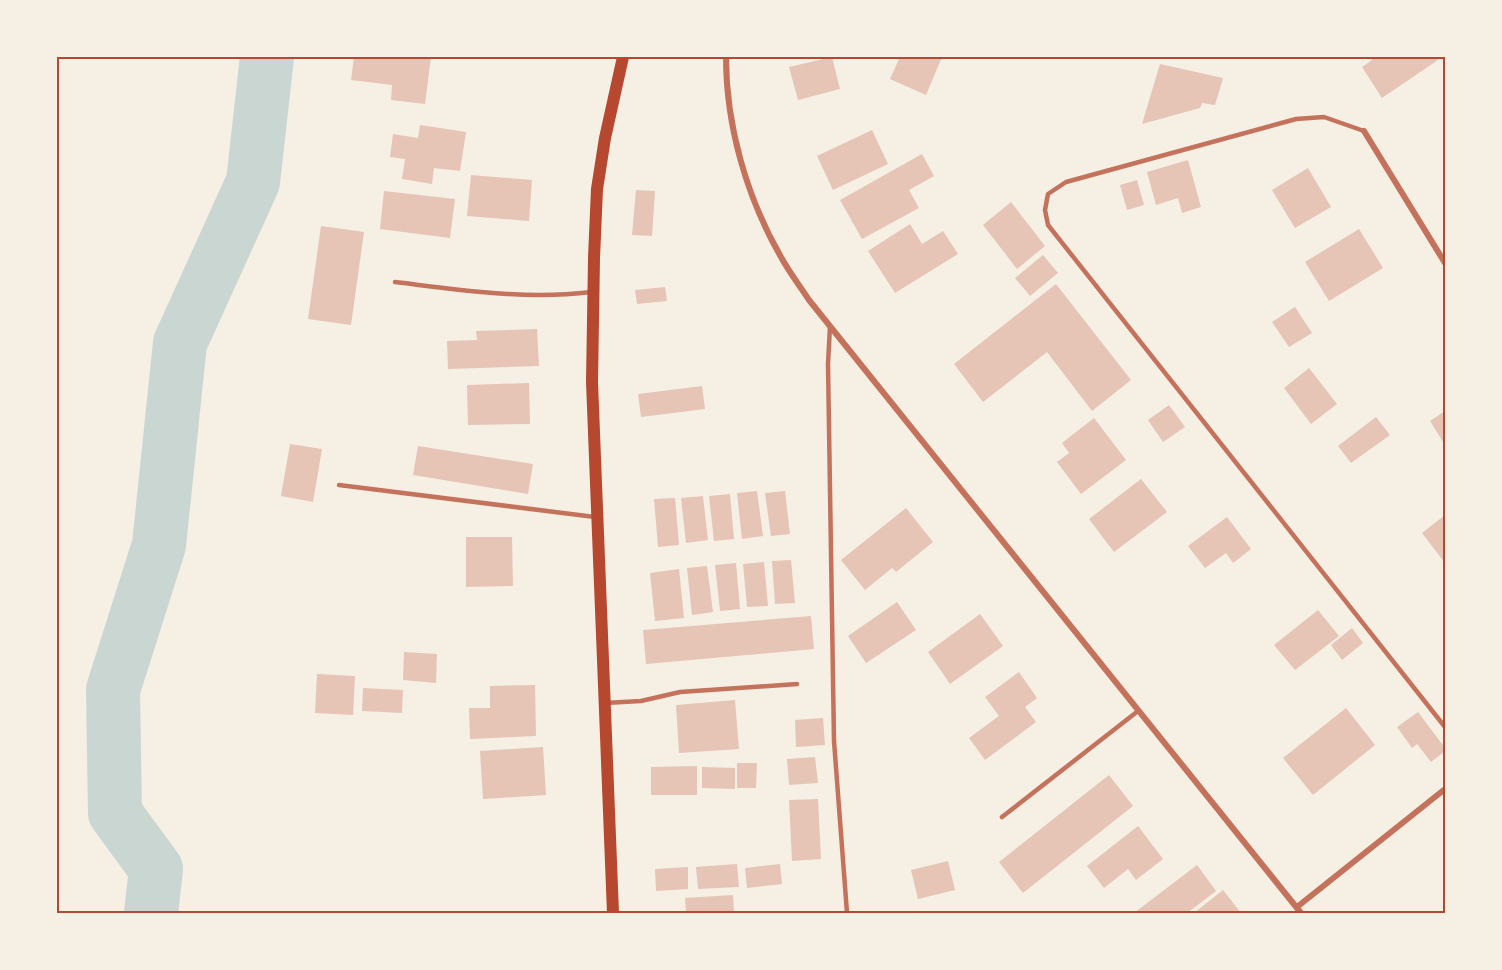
<svg xmlns="http://www.w3.org/2000/svg" width="1502" height="970" viewBox="0 0 1502 970" font-family="'Work Sans',sans-serif">
<style>
.lines{fill:none;stroke-linecap:round;stroke-linejoin:round}
.river{stroke:#c9d6d2;stroke-width:54}
.building{fill:#e6c5b7}
.service{stroke:#c5725c;stroke-width:4.5}
.minor{stroke:#c5725c;stroke-width:6}
.secondary{stroke:#b5482f;stroke-width:12}
.neatline{fill:none;stroke:#b5482f;stroke-width:2}
</style>
<rect width="100%" height="100%" fill="#f6efe4"/>
<g class="lines">
<path class="river" d="M151 913 156 869 115 813 113 690 159 545 180 343 253 182 267 57"/>
</g>
<g class="building">
<path d="M354 57H431L425 104 391 100 392 85 351 80Z"/>
<path d="M832 57 840 89 798 100 789 67Z"/>
<path d="M900 57H942L926 95 890 79Z"/>
<path d="M1370 57H1436L1438 60 1382 98 1362 67 1372 60Z"/>
<path d="M1160 64 1223 78 1215 105 1202 103 1200 108 1142 124Z"/>
<path d="M420 125 466 132 460 171 434 168 432 184 402 179 405 159 390 157 393 134 418 138Z"/>
<path d="M872 130 888 164 833 190 817 156Z"/>
<path d="M922 154 934 176 909 190 919 208 862 239 840 200Z"/>
<path d="M1188 160 1201 207 1182 213 1178 198 1156 205 1147 172Z"/>
<path d="M1308 168 1331 207 1295 228 1272 190Z"/>
<path d="M471 175 532 180 529 221 467 216Z"/>
<path d="M1137 180 1144 205 1127 210 1120 185Z"/>
<path d="M636 190 655 191 652 236 632 235Z"/>
<path d="M384 191 455 199 450 238 380 229Z"/>
<path d="M1011 202 1045 246 1017 269 983 225Z"/>
<path d="M910 224 922 244 943 231 958 254 895 293 868 251Z"/>
<path d="M321 226 364 232 351 325 308 319Z"/>
<path d="M1359 229 1383 268 1329 301 1305 262Z"/>
<path d="M1043 255 1058 273 1030 296 1015 278Z"/>
<path d="M1056 284 1131 380 1092 411 1047 352 983 402 954 364Z"/>
<path d="M665 287 667 301 637 304 635 290Z"/>
<path d="M1295 307 1312 333 1289 347 1272 322Z"/>
<path d="M537 329 539 366 448 369 447 341 477 340 476 331Z"/>
<path d="M1309 368 1337 404 1311 424 1284 388Z"/>
<path d="M529 383 530 424 468 425 467 385Z"/>
<path d="M702 386 705 409 641 417 638 394Z"/>
<path d="M1169 405 1185 427 1163 442 1148 420Z"/>
<path d="M1445 411V445L1430 421Z"/>
<path d="M1376 417 1390 435 1351 463 1338 446Z"/>
<path d="M1094 418 1126 460 1081 494 1057 462 1069 453 1062 443Z"/>
<path d="M290 444 322 449 313 502 281 496Z"/>
<path d="M418 446 533 464 528 494 413 475Z"/>
<path d="M1141 479 1167 512 1114 552 1089 519Z"/>
<path d="M757 491 763 536 742 539 737 493Z"/>
<path d="M785 491 790 534 771 536 765 493Z"/>
<path d="M730 494 734 539 714 541 709 496Z"/>
<path d="M703 496 708 540 686 543 681 498Z"/>
<path d="M675 498 679 545 658 547 654 499Z"/>
<path d="M906 508 933 542 896 572 892 568 865 590 841 560Z"/>
<path d="M1445 515V563L1422 533Z"/>
<path d="M1227 517 1251 549 1233 563 1226 553 1205 568 1188 546Z"/>
<path d="M466 537H512L513 586 466 587Z"/>
<path d="M791 560 795 603 775 604 772 561Z"/>
<path d="M764 562 768 606 747 607 743 564Z"/>
<path d="M736 563 740 609 720 611 715 565Z"/>
<path d="M707 566 713 612 692 615 687 568Z"/>
<path d="M679 569 684 618 655 621 650 573Z"/>
<path d="M897 602 916 630 866 663 848 636Z"/>
<path d="M1318 610 1339 636 1295 670 1274 645Z"/>
<path d="M980 614 1003 646 950 684 928 652Z"/>
<path d="M811 616 814 649 646 664 643 630Z"/>
<path d="M1352 628 1363 643 1342 660 1331 645Z"/>
<path d="M404 652 437 654 436 683 403 680Z"/>
<path d="M1019 672 1037 698 1025 707 1036 722 985 760 969 738 999 716 985 697Z"/>
<path d="M317 674 355 676 353 715 315 713Z"/>
<path d="M535 685 536 736 470 739 469 708H490V686Z"/>
<path d="M363 688 403 690 402 713 362 711Z"/>
<path d="M735 700 739 749 679 753 676 705Z"/>
<path d="M1346 708 1375 745 1313 795 1283 758Z"/>
<path d="M1418 712 1445 748V751L1431 762 1417 744 1412 748 1397 727Z"/>
<path d="M823 718 825 745 796 747 795 720Z"/>
<path d="M543 747 546 795 483 799 480 751Z"/>
<path d="M815 757 818 783 789 785 787 759Z"/>
<path d="M737 763H757L756 788H737Z"/>
<path d="M697 766V795H651V767Z"/>
<path d="M702 767 735 768V789L702 788Z"/>
<path d="M1109 775 1133 806 1023 893 999 862Z"/>
<path d="M818 799 821 859 792 861 789 800Z"/>
<path d="M1138 826 1163 859 1136 880 1128 869 1104 888 1087 866Z"/>
<path d="M948 861 955 890 918 899 911 870Z"/>
<path d="M737 864 739 887 698 889 696 867Z"/>
<path d="M780 864 782 884 747 888 745 868Z"/>
<path d="M1197 865 1216 891 1187 913H1134Z"/>
<path d="M688 867V889L656 891 655 869Z"/>
<path d="M1223 890 1241 913H1194Z"/>
<path d="M733 895 734 913H686L685 898Z"/>
</g>
<g class="lines">
<g class="service">
<path d="M1364 131 1324 117 1296 119 1066 182 1048 194 1045 210 1048 225 1445 727"/>
<path d="M395 282C461 290 525 300 591 292"/>
<path d="M830 326 828 364 834 741 847 913"/>
<path d="M339 485 595 517"/>
<path d="M605 703 641 701 680 692 797 684"/>
<path d="M1002 817 1138 711"/>
</g>
<g class="minor">
<path d="M726 57C726 126 747 198 781 257 789 272 800 286 809 300L1301 913"/>
<path d="M1364 131 1445 263"/>
<path d="M1297 907 1445 789"/>
</g>
<path class="secondary" d="M613 913 592 382 594 258 597 189 605 138 623 57"/>
</g>
<rect width="1502" height="970" fill="none" stroke="#f6efe4" stroke-width="117"/>
<rect x="58" y="58" width="1386" height="854" class="neatline"/>
</svg>
